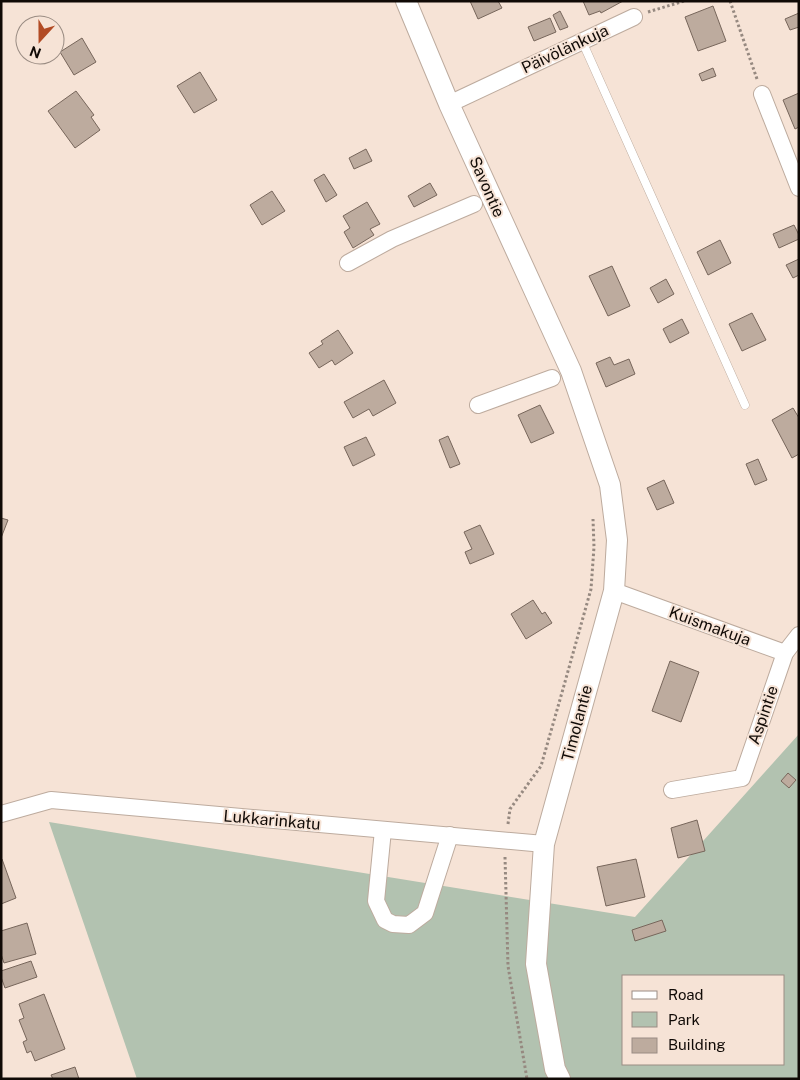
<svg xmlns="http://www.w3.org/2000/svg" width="800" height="1080" viewBox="0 0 800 1080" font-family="'Public Sans',sans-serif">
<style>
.green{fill:#b2c2b0;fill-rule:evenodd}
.building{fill:#bdab9e;stroke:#77665b}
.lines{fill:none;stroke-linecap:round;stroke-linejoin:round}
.service-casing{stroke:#bdab9e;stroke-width:9}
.minor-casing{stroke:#bdab9e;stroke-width:18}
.tertiary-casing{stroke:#bdab9e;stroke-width:22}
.path{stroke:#968980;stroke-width:3;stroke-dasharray:2.5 2.5;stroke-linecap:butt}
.service{stroke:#fff;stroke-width:8}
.minor{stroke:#fff;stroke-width:16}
.tertiary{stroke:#fff;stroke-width:20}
.labels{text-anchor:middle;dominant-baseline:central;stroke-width:4;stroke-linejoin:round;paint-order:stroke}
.street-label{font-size:16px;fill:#100a06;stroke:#f6e3d6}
</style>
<rect width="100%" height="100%" fill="#f6e3d6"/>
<path class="green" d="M799 734V1079H137L49 822 635 917ZM624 976H784V1064H624Z"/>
<g class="building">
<path d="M470 1H498L502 8 478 19Z"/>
<path d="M583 1H623L601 13 600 11 589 15Z"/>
<path d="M713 6 726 41 698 51 685 17Z"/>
<path d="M560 11 568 27 560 30 553 15Z"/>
<path d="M799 13V27L790 30 785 19Z"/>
<path d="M550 18 556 32 534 41 528 27Z"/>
<path d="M82 38 96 62 74 75 60 52Z"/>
<path d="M713 68 716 76 702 81 699 74Z"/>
<path d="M200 72 217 100 194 113 177 86Z"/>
<path d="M76 91 94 115 91 117 100 130 75 148 48 111Z"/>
<path d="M799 93V127L795 129 783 100Z"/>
<path d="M366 149 372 161 354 169 349 158Z"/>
<path d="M324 174 337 195 326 202 314 180Z"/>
<path d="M430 183 437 195 414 207 408 196Z"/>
<path d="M272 191 285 211 262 225 250 205Z"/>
<path d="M367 202 380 224 370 229 374 235 353 248 344 232 350 228 343 216Z"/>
<path d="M794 225 799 235V239L779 248 773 234Z"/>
<path d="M720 240 731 263 708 275 697 252Z"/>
<path d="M799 259V275L793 278 786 265Z"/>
<path d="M612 266 630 306 608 316 589 276Z"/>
<path d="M666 279 674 294 658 303 650 288Z"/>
<path d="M752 313 766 340 742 351 729 324Z"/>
<path d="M682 319 689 333 670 343 663 329Z"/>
<path d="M338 330 353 353 335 365 332 360 319 368 309 353 323 344 321 341Z"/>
<path d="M610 357 614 365 629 359 635 374 606 387 596 363Z"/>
<path d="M384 380 396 403 373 416 369 409 353 418 344 402Z"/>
<path d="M540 405 554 433 531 443 518 415Z"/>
<path d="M793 408 799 418V454L792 458 772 420Z"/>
<path d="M448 436 460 464 450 468 439 440Z"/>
<path d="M366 437 375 455 353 466 344 447Z"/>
<path d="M758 459 767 480 755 485 746 464Z"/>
<path d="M664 480 674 503 657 510 647 488Z"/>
<path d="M1 518 8 520 1 538Z"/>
<path d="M480 525 494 554 470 564 465 552 472 549 464 532Z"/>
<path d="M533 600 542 614 545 612 552 623 526 639 511 614Z"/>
<path d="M670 661 699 672 681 722 652 711Z"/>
<path d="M788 773 796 780 789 788 781 781Z"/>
<path d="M697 820 705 851 678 858 671 828Z"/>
<path d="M2 859 16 898 1 904V860Z"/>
<path d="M636 859 645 897 606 906 597 867Z"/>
<path d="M662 920 666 931 635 941 632 930Z"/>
<path d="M27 923 36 954 4 963 1 954V931Z"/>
<path d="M31 961 37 977 5 988 1 977V971Z"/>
<path d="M44 994 65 1049 35 1061 31 1051 27 1053 23 1042 27 1040 19 1020 24 1018 19 1004Z"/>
<path d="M75 1067 79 1079H53L51 1075Z"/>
</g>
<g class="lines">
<defs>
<path id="service" d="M582 41 745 405"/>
<g id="minor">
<path d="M762 94 799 188"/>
<path d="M449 104 634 17"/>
<path d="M348 263 392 239 474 204"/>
<path d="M478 405 552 378"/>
<path d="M614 591 785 653"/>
<path d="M672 790 742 778 785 653 799 635"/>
<path d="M1 814 51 800 544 844"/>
<path d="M383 830 376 901 385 920 393 924 409 925 425 913 450 835"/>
</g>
<path id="tertiary" d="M406 1 449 104 571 371 610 485 617 540 614 591 544 844 536 964 555 1069 560 1079"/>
</defs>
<use href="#service" class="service-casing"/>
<use href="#minor" class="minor-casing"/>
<use href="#tertiary" class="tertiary-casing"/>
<g class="path">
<path d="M730 1 757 79"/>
<path d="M648 12 684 1"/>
<path d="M508 824 510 809 541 766 563 689 591 589 594 547 593 519"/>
<path d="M505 857 508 966 527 1079"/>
</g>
<use href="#service" class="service"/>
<use href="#minor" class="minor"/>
<use href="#tertiary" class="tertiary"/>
</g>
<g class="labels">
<g class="street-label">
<text transform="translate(565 49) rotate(-25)">Päivölänkuja</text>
<text transform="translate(487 187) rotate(66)">Savontie</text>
<text transform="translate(710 626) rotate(20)">Kuismakuja</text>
<text transform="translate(763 715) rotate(-71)">Aspintie</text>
<text transform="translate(577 723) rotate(-75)">Timolantie</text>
<text transform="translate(272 820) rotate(5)">Lukkarinkatu</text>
</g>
</g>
<rect width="800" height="1080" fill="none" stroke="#100a06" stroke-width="5"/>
<rect x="622" y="975" width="162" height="90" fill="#f6e3d6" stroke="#9a8c83"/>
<rect x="632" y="991" width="25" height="8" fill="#ffffff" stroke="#9a8c83"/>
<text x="668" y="1000" font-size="15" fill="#100a06">Road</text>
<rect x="632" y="1012" width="25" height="15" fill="#b2c2b0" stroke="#9a8c83"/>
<text x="668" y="1025" font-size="15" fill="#100a06">Park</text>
<rect x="632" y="1038" width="25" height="15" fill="#bdab9e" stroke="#9a8c83"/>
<text x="668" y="1050" font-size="15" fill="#100a06">Building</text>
<g transform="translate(40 40) rotate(201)"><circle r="24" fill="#f6e3d6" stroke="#9a8c83"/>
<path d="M0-4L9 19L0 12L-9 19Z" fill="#b24b24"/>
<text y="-8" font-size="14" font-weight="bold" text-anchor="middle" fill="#100a06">N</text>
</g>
</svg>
